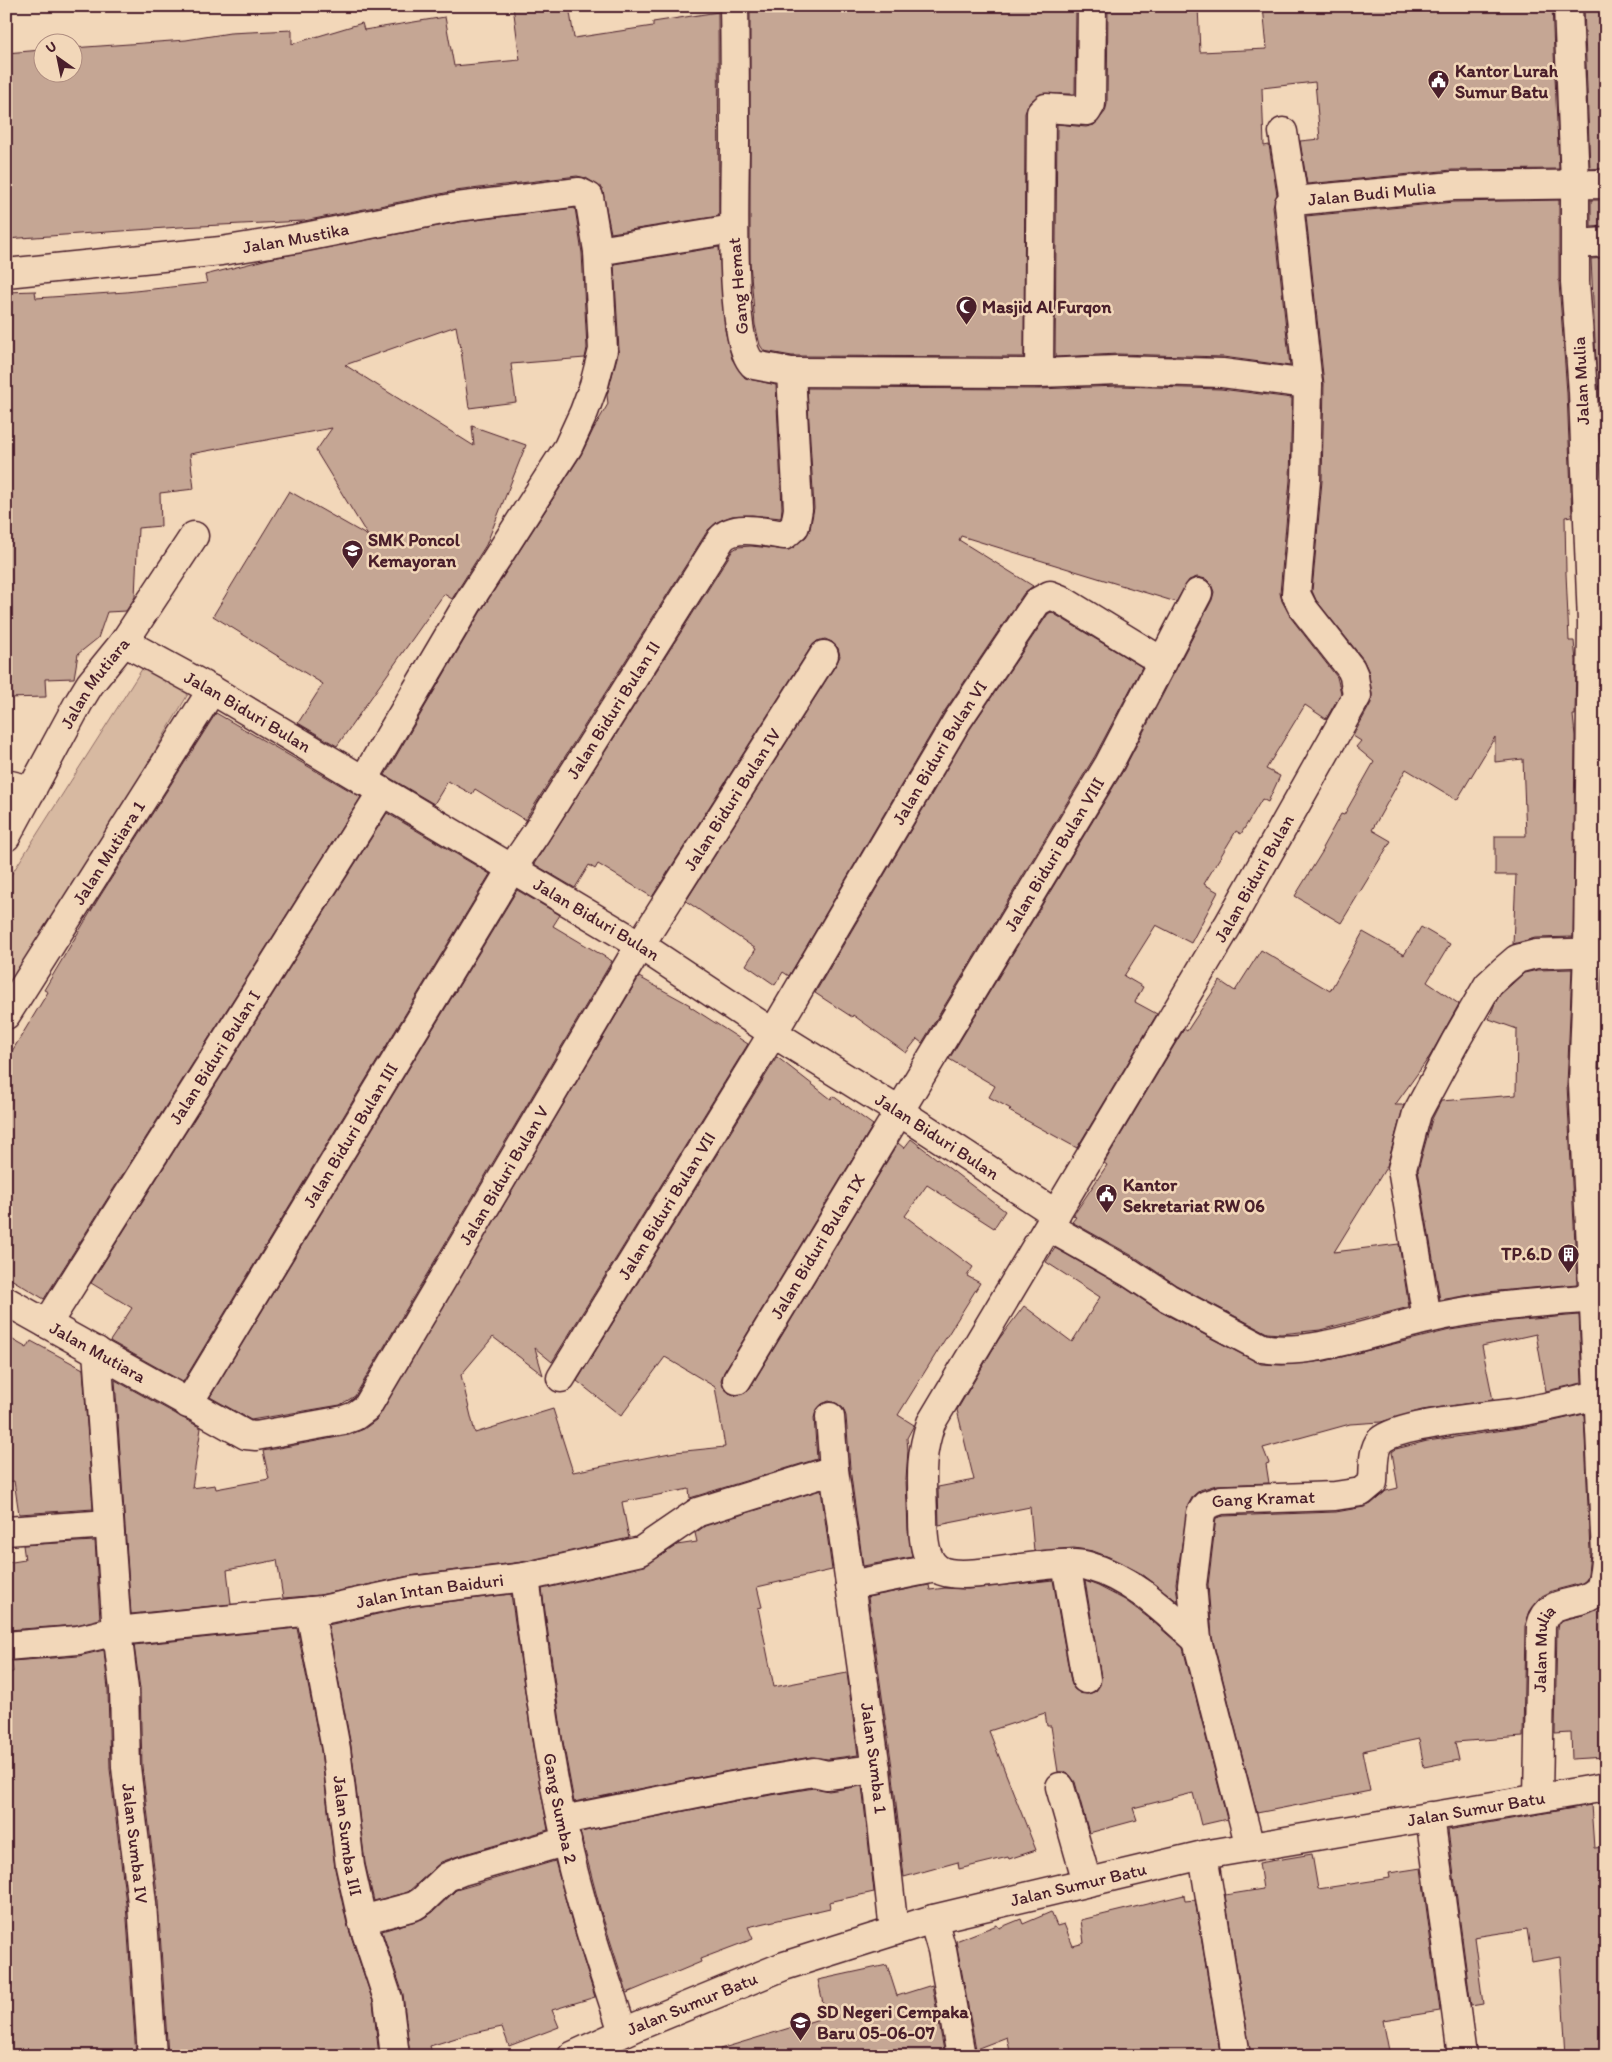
<svg xmlns="http://www.w3.org/2000/svg" width="1612" height="2062" viewBox="0 0 1612 2062" font-family="Itim,sans-serif">
<style>
.green{fill:#d7b9a1;stroke:#906c66}
.building{fill:#c5a694;stroke:#4a1f2b}
.lines{fill:none;stroke-linecap:round;stroke-linejoin:round}
.minor-casing{stroke:#4a1f2b;stroke-width:31}
.minor{stroke:#f2d7b9;stroke-width:28}
.labels{text-anchor:middle;dominant-baseline:central;stroke-width:5;stroke-linejoin:round;paint-order:stroke}
.poi-label{font-size:18px;font-weight:bold;fill:#4a1f2b;stroke:#f2d7b9;text-anchor:start}
.street-label{font-size:18px;fill:#4a1f2b;stroke:#f2d7b9}
</style>
<rect width="100%" height="100%" fill="#f2d7b9"/>
<filter id="ink" filterUnits="userSpaceOnUse"><feTurbulence type="fractalNoise" baseFrequency=".02" numOctaves="2"/><feDisplacementMap in="SourceGraphic" scale="10" xChannelSelector="R" yChannelSelector="G"/><feConvolveMatrix kernelMatrix="1 2 1 2 8 2 1 2 1" color-interpolation-filters="sRGB"/></filter>
<g filter="url(#ink)">
<path class="green" d="M156 647 201 672 6 1006V883Z"/>
<g class="building">
<path d="M513 6H569L574 38 653 26V22L718 12 719 216 611 233 602 188 586 178 577 176 455 191 304 221 180 227 6 239V53L42 50V72H72V48L186 40 230 33 292 30V44L362 23 364 30 445 17 454 66 520 60Z"/>
<path d="M750 6H1076L1075 94H1040L1030 102 1025 113 1024 357 792 356 764 351 760 345 755 325 750 262Z"/>
<path d="M1108 6H1198L1200 52 1267 49 1263 6H1552L1559 169 1452 170 1307 184 1300 141 1320 139 1315 82 1262 88 1264 146 1269 145 1277 195 1273 206 1290 366 1223 357 1118 354 1055 357 1057 124 1086 127 1094 125 1105 112 1107 104Z"/>
<path d="M1584 6H1606V168L1590 169Z"/>
<path d="M1559 200V283L1567 393 1572 516 1565 517 1566 573 1569 641H1574L1576 661 1575 715H1573L1575 736 1573 937 1535 938 1513 944 1516 875H1495V836H1526L1523 759 1495 762V737L1457 800 1406 769 1372 830 1391 841 1341 923 1295 896 1324 849 1322 848 1341 814 1344 815 1374 762 1356 747 1361 741 1353 736 1371 703 1372 694 1368 670 1363 659 1316 600 1312 591 1322 481 1324 384 1306 216 1454 202Z"/>
<path d="M1591 200H1606V226L1591 227Z"/>
<path d="M575 208 582 253 587 348 585 358 511 364 516 402 469 408 460 343H459L456 326 345 365 474 446 472 426 526 445 486 545 452 599 444 594 337 746 298 723 323 684 213 616 289 491 368 536 316 451 332 428 190 454 194 489 160 493 161 526 138 528 135 597 126 611 107 612 98 638 78 654 74 678 45 679 46 697 6 698V292L35 291 36 298 126 292 207 283 205 275 268 259 459 222Z"/>
<path d="M719 247 725 330 732 359 745 378 776 385 782 508 781 518 752 515 732 516 717 522 708 530 525 820 475 789 472 794 448 781 434 804 385 775 481 611 581 455 593 430 608 404 607 395 619 350 614 264Z"/>
<path d="M1606 258V503H1603L1591 259Z"/>
<path d="M1118 386 1221 389 1292 398 1290 480 1280 593 1282 601 1291 618 1337 677 1341 693 1326 719 1305 705 1266 769 1280 776 1268 802 1262 799 1241 834 1236 831 1204 884 1218 892 1191 943 1156 925 1124 976 1143 987 1135 1002 1157 1014 1077 1148 1009 1111 1011 1109 989 1097 995 1086 949 1059 1123 771 1212 600 1214 592 1211 584 1206 579 1197 577 1189 580 1176 602 961 536 959 540 1033 586 1024 593 944 712 789 976 783 972 775 985 746 965 756 949 686 901 837 663 840 656 838 648 832 642 825 639 817 641 811 647 652 897 598 864 595 869 589 865 575 888 534 864 733 550 738 547 751 546 789 550 806 537 810 529 814 508 807 388 1039 389Z"/>
<path d="M1051 612 1142 667 1095 756 922 1043 917 1039 906 1053 853 1015 852 1017 815 993 970 729 1048 614Z"/>
<path d="M216 713 361 797 44 1299 6 1276V1061L48 992 44 990 97 901Z"/>
<path d="M1606 782V937L1604 936Z"/>
<path d="M387 813 490 874 183 1382 110 1341 132 1308 91 1283Z"/>
<path d="M517 890 560 915 553 926 612 961 355 1396 340 1405 251 1420 210 1397Z"/>
<path d="M1421 927 1450 944 1427 982 1459 1004 1430 1056 1395 1105H1404L1387 1166 1334 1252 1399 1244 1409 1307 1320 1330 1281 1334 1267 1333 1176 1285 1138 1259 1072 1222 1076 1217 1073 1216 1107 1165 1104 1163 1184 1029 1187 1031 1220 981 1235 991 1261 950 1330 991 1363 932 1404 955Z"/>
<path d="M1603 968H1606V1038H1600Z"/>
<path d="M1572 969 1567 1085 1577 1284 1487 1292 1440 1300 1418 1170 1432 1119 1441 1101 1516 1095 1517 1029 1489 1019 1495 1003 1500 995 1524 973 1538 970Z"/>
<path d="M639 977 690 1005 689 1006 748 1044 552 1362 535 1348 543 1375 493 1337 461 1375 475 1433 553 1409 573 1472 675 1452 725 1447 715 1387 665 1357 621 1416 577 1381 777 1057 831 1099 833 1096 873 1125 724 1372 721 1380 723 1387 729 1393 737 1396 745 1393 750 1388 898 1143 904 1148 911 1139 1005 1211 994 1228 927 1185 905 1216 973 1267 967 1276 980 1283 898 1415 914 1425 907 1438 908 1450 906 1480 908 1530 912 1557 863 1566 850 1468 846 1416 843 1408 836 1403 829 1401 822 1404 816 1411 814 1418 817 1459 690 1498 689 1489 622 1502 629 1538 522 1562 409 1576 320 1595 283 1598 277 1560 227 1570 231 1604 131 1614 115 1380 201 1428 192 1488 215 1485 216 1489 269 1479 263 1451 349 1435 364 1429 376 1420Z"/>
<path d="M1600 1102H1606V1229Z"/>
<path d="M1055 1248 1122 1286 1161 1312 1261 1364 1282 1365 1325 1361 1450 1330 1511 1321 1579 1315 1582 1383 1546 1391 1536 1334 1482 1346 1493 1400 1422 1410 1381 1422 1350 1424 1263 1448 1269 1463 1266 1464 1269 1483 1216 1485 1200 1490 1193 1496 1188 1505 1176 1583 1178 1602 1142 1574 1109 1557 1093 1551 1074 1548 1034 1551 1030 1507 939 1525 938 1487 974 1480 957 1410 999 1339 1024 1306 1072 1342 1100 1297 1046 1262Z"/>
<path d="M6 1336 27 1348 31 1341 83 1369 93 1509 19 1514 14 1481 6 1482Z"/>
<path d="M1584 1414 1590 1552 1588 1574 1586 1580 1582 1583 1552 1591 1542 1596 1530 1611 1525 1626 1523 1737 1455 1742 1459 1760 1424 1767 1419 1739 1362 1751 1370 1791 1257 1813 1212 1637 1208 1585 1216 1518 1224 1516 1336 1512 1364 1507 1371 1504 1386 1491 1398 1488 1392 1452 1396 1449 1427 1441 1532 1426Z"/>
<path d="M821 1490 832 1570 757 1587 762 1607 758 1608 774 1687 847 1673 858 1755 828 1759 811 1757 729 1771 574 1802 562 1736 542 1589 645 1566 677 1545 697 1542 695 1533 705 1526Z"/>
<path d="M95 1541 100 1619 76 1625 8 1630 6 1563 25 1560 23 1545Z"/>
<path d="M1053 1580 1071 1682 1074 1689 1080 1693 1088 1694 1096 1691 1100 1685 1101 1677 1085 1581 1098 1586 1125 1600 1150 1619 1183 1648 1227 1819 1201 1825 1193 1793 1133 1808 1137 1820 1089 1833 1075 1782 1070 1775 1064 1772H1058L1051 1726H1047L1045 1713 989 1731 1036 1850 1009 1859 1008 1857 959 1869 958 1862 904 1877 892 1767 868 1597 929 1585 930 1590 945 1588 968 1589Z"/>
<path d="M511 1594 532 1741 548 1830 458 1856 441 1862 408 1892 374 1901 365 1863 351 1746 328 1625 414 1606Z"/>
<path d="M1606 1604V1757L1572 1759 1571 1733 1555 1734 1557 1629 1558 1624 1563 1620 1587 1614Z"/>
<path d="M297 1628 321 1751 335 1869 347 1924 373 2002 379 2056H168L158 1901 142 1766 140 1689 134 1645Z"/>
<path d="M104 1650 108 1690 110 1769 126 1904 136 2056H6V1765H12L6 1720V1673L13 1672 12 1661 79 1656Z"/>
<path d="M862 1786 874 1892 829 1902 830 1908 748 1927 753 1939 700 1959 701 1962 627 1993 601 1912 580 1832 735 1801 814 1788 829 1791Z"/>
<path d="M1591 1805 1594 1848 1606 1847V2056H1566L1560 1957 1532 1962 1527 1929 1474 1937 1483 2004 1471 2006 1448 1830Z"/>
<path d="M1312 1854 1318 1889 1390 1878 1389 1873 1421 1868 1440 2011 1383 2020 1390 2056H1251L1225 1895 1263 1889 1259 1863Z"/>
<path d="M555 1861 571 1920 595 1997 552 2010 559 2027 509 2046 502 2027 469 2034 430 2046 433 2056H410L403 1994 382 1931 422 1919 433 1912 456 1890Z"/>
<path d="M1184 1895 1185 1901 1195 1900 1220 2053 1211 2056H1011L1007 2037 976 2049 956 1941 997 1925 999 1928 1021 1919 1023 1924 1051 1912 1057 1926 1064 1924 1073 1946 1084 1943 1081 1920Z"/>
<path d="M887 1965 897 1996 932 1985 945 2056H721L720 2049 826 2017 818 1980Z"/>
</g>
<g class="lines">
<defs>
<g id="minor">
<path d="M1283 132 1294 201"/>
<path d="M1576 244 1606 242"/>
<path id="s1" d="M6 273 221 251 295 239 457 207 579 192 589 197 598 251 733 229"/>
<path d="M791 372 1039 373 1118 370 1222 373 1308 384"/>
<path d="M1039 373 1041 113 1046 108 1087 111 1091 104 1092 6"/>
<path id="s2" d="M124 642 212 690 640 945 773 1033 900 1112 1056 1214"/>
<path d="M363 781 468 603 568 447 584 412 594 385 603 350 598 251"/>
<path d="M6 784 32 790"/>
<path id="s3" d="M6 837 79 702 90 684 124 642 194 536"/>
<path id="s4" d="M6 1015 212 690"/>
<path d="M1583 1084 1606 1083"/>
<path d="M1049 1227 1130 1273 1168 1298 1262 1348C1311 1357 1377 1330 1427 1319 1481 1306 1538 1303 1594 1298"/>
<path id="s5" d="M6 1301 246 1435 256 1436 344 1420 355 1416 367 1407 640 945 824 655"/>
<path d="M1427 1318 1402 1169 1417 1113 1455 1042 1488 985 1503 971 1517 959 1536 954 1605 952"/>
<path id="s6" d="M47 1324 382 792"/>
<path id="s7" d="M97 1351 117 1631 124 1689 126 1767 142 1903 152 2056"/>
<path id="s8" d="M561 1378 773 1033 957 721 1037 602 1050 595 1060 599 1163 662"/>
<path id="s9" d="M737 1380 1109 764 1198 593"/>
<path id="s10" d="M188 1404 512 868 536 833 721 539C735 523 767 533 785 535L795 526 798 509 791 372 754 365C728 345 735 184 735 148 735 100 735 53 734 6"/>
<path id="s11" d="M830 1417 834 1470 876 1769 894 1931"/>
<path d="M6 1531 109 1524"/>
<path d="M1066 1564 1086 1679"/>
<path id="s12" d="M525 1577C539 1684 551 1794 581 1899 593 1944 609 1988 623 2032"/>
<path d="M850 1585 936 1568"/>
<path id="s13" d="M310 1611 336 1749 350 1866 362 1920 388 1999 395 2056"/>
<path id="s14" d="M1197 1640C1165 1611 1132 1578 1088 1566 1053 1556 962 1585 938 1569 923 1559 923 1532 923 1516 922 1481 919 1457 931 1423L1228 925 1357 696 1354 676 1351 669 1303 608 1296 594 1306 481 1308 384 1289 204 1294 201 1453 186 1606 184"/>
<path id="s15" d="M6 1646 78 1640 117 1631 322 1610 411 1591 525 1577 641 1551 698 1512 834 1470"/>
<path d="M1060 1787 1087 1882"/>
<path id="s16" d="M1538 1798 1541 1626C1548 1595 1579 1609 1597 1591 1605 1582 1604 1564 1606 1553L1583 1084 1588 952 1592 623 1583 392 1575 282V183L1568 6"/>
<path d="M1430 1816 1462 2056"/>
<path d="M563 1820 732 1786 814 1772 827 1775 876 1769"/>
<path id="s17" d="M1250 1847 1197 1640 1192 1585 1201 1513 1206 1505 1221 1500 1335 1496 1361 1492 1373 1482C1374 1470 1372 1450 1380 1441 1397 1424 1492 1416 1519 1412 1545 1408 1572 1401 1598 1395"/>
<path d="M1203 1855 1236 2056"/>
<path d="M933 1919 942 1950 961 2056"/>
<path d="M362 1920 414 1906 422 1901 447 1877 462 1871 567 1841"/>
<path id="s18" d="M572 2056 638 2026 784 1966 933 1919 1203 1855 1606 1787"/>
</g>
</defs>
<use href="#minor" class="minor-casing"/>
<use href="#minor" class="minor"/>
</g>
</g>
<defs>
<symbol id="civic-pin" viewBox="-11 -11 22 30"><path d="M0 17L-7.5 6A9.5 9.5 0 1 1 7.5 6Z" fill="#4a1f2b" stroke="#f2d7b9"/><path d="M-.6-6.5H3V-4.5H.6V-3L4-1V1h2V6H-6V1h2V-1L-.6-3ZM-1.2 2.5V6h2.4V2.5Z" fill="#fff"/></symbol>
<symbol id="mosque-pin" viewBox="-11 -11 22 30"><path d="M0 17L-7.5 6A9.5 9.5 0 1 1 7.5 6Z" fill="#4a1f2b" stroke="#f2d7b9"/><path d="M3.5-4.9A6 6 0 1 0 3.5 4.9A5 5 0 1 1 3.5-4.9Z" fill="#fff"/></symbol>
<symbol id="school-pin" viewBox="-11 -11 22 30"><path d="M0 17L-7.5 6A9.5 9.5 0 1 1 7.5 6Z" fill="#4a1f2b" stroke="#f2d7b9"/><path d="M0-5L7-2L0 1L-7-2ZM-4 1L0 2.5L4 1V4Q0 6-4 4Z" fill="#fff"/></symbol>
<symbol id="building-pin" viewBox="-11 -11 22 30"><path d="M0 17L-7.5 6A9.5 9.5 0 1 1 7.5 6Z" fill="#4a1f2b" stroke="#f2d7b9"/><path d="M-4-6H4V6H1V3H-1V6H-4ZM-2.5-4.3h1.7v1.8h-1.7ZM.8-4.3h1.7v1.8H.8ZM-2.5-1h1.7V.8h-1.7ZM.8-1h1.7V.8H.8Z" fill="#fff"/></symbol>
</defs>
<g fill-rule="evenodd">
<use href="#civic-pin" x="1426" y="68" width="25" height="34"/>
<use href="#mosque-pin" x="954" y="294" width="25" height="34"/>
<use href="#school-pin" x="340" y="538" width="25" height="34"/>
<use href="#civic-pin" x="1094" y="1182" width="25" height="34"/>
<use href="#building-pin" x="1556" y="1242" width="25" height="34"/>
<use href="#school-pin" x="788" y="2010" width="25" height="34"/>
</g>
<g class="labels">
<g class="poi-label">
<text x="1455" y="71">Kantor Lurah<tspan x="1455" dy="21">Sumur Batu</tspan></text>
<text x="982" y="307">Masjid Al Furqon</text>
<text x="368" y="540">SMK Poncol<tspan x="368" dy="21">Kemayoran</tspan></text>
<text x="1123" y="1185">Kantor<tspan x="1123" dy="21">Sekretariat RW 06</tspan></text>
<text x="1552" y="1254" text-anchor="end">TP.6.D</text>
<text x="817" y="2012">SD Negeri Cempaka<tspan x="817" dy="21">Baru 05-06-07</tspan></text>
</g>
<g class="street-label">
<text stroke="none"><textPath href="#s14" startOffset="1875">Jalan Budi Mulia</textPath></text>
<text stroke="none"><textPath href="#s1" startOffset="292">Jalan Mustika</textPath></text>
<text transform="translate(738 286) rotate(-95)">Gang Hemat</text>
<text transform="translate(1581 381) rotate(-93)">Jalan Mulia</text>
<text stroke="none"><textPath href="#s3" startOffset="178">Jalan Mutiara</textPath></text>
<text stroke="none"><textPath href="#s10" startOffset="814">Jalan Biduri Bulan II</textPath></text>
<text stroke="none"><textPath href="#s2" startOffset="142">Jalan Biduri Bulan</textPath></text>
<text stroke="none"><textPath href="#s8" startOffset="731">Jalan Biduri Bulan VI</textPath></text>
<text stroke="none"><textPath href="#s5" startOffset="1110">Jalan Biduri Bulan IV</textPath></text>
<text stroke="none"><textPath href="#s4" startOffset="192">Jalan Mutiara 1</textPath></text>
<text stroke="none"><textPath href="#s9" startOffset="614">Jalan Biduri Bulan VIII</textPath></text>
<text stroke="none"><textPath href="#s14" startOffset="1069">Jalan Biduri Bulan</textPath></text>
<text stroke="none"><textPath href="#s2" startOffset="548">Jalan Biduri Bulan</textPath></text>
<text stroke="none"><textPath href="#s6" startOffset="315">Jalan Biduri Bulan I</textPath></text>
<text stroke="none"><textPath href="#s10" startOffset="314">Jalan Biduri Bulan III</textPath></text>
<text stroke="none"><textPath href="#s2" startOffset="952">Jalan Biduri Bulan</textPath></text>
<text stroke="none"><textPath href="#s5" startOffset="670">Jalan Biduri Bulan V</textPath></text>
<text stroke="none"><textPath href="#s8" startOffset="202">Jalan Biduri Bulan VII</textPath></text>
<text stroke="none"><textPath href="#s9" startOffset="156">Jalan Biduri Bulan IX</textPath></text>
<text stroke="none"><textPath href="#s5" startOffset="105">Jalan Mutiara</textPath></text>
<text stroke="none"><textPath href="#s17" startOffset="409">Gang Kramat</textPath></text>
<text stroke="none"><textPath href="#s15" startOffset="428">Jalan Intan Baiduri</textPath></text>
<text stroke="none"><textPath href="#s16" startOffset="150">Jalan Mulia</textPath></text>
<text stroke="none"><textPath href="#s11" startOffset="344">Jalan Sumba 1</textPath></text>
<text stroke="none"><textPath href="#s12" startOffset="234">Gang Sumba 2</textPath></text>
<text stroke="none"><textPath href="#s18" startOffset="941">Jalan Sumur Batu</textPath></text>
<text stroke="none"><textPath href="#s13" startOffset="228">Jalan Sumba III</textPath></text>
<text stroke="none"><textPath href="#s7" startOffset="494">Jalan Sumba IV</textPath></text>
<text stroke="none"><textPath href="#s18" startOffset="536">Jalan Sumur Batu</textPath></text>
<text stroke="none"><textPath href="#s18" startOffset="131">Jalan Sumur Batu</textPath></text>
</g>
</g>
<rect width="1612" height="2062" fill="none" stroke="#f2d7b9" stroke-width="25"/>
<rect x="12" y="12" width="1587" height="2037" fill="none" stroke="#4a1f2b" stroke-width="2" filter="url(#ink)"/>
<g transform="translate(58 58) rotate(327)"><circle r="24" fill="#f2d7b9" stroke="#af8d80"/>
<path d="M0-4L9 19L0 12L-9 19Z" fill="#4a1f2b"/>
<text y="-8" font-size="14" font-weight="bold" text-anchor="middle" fill="#4a1f2b">U</text>
</g>
</svg>
